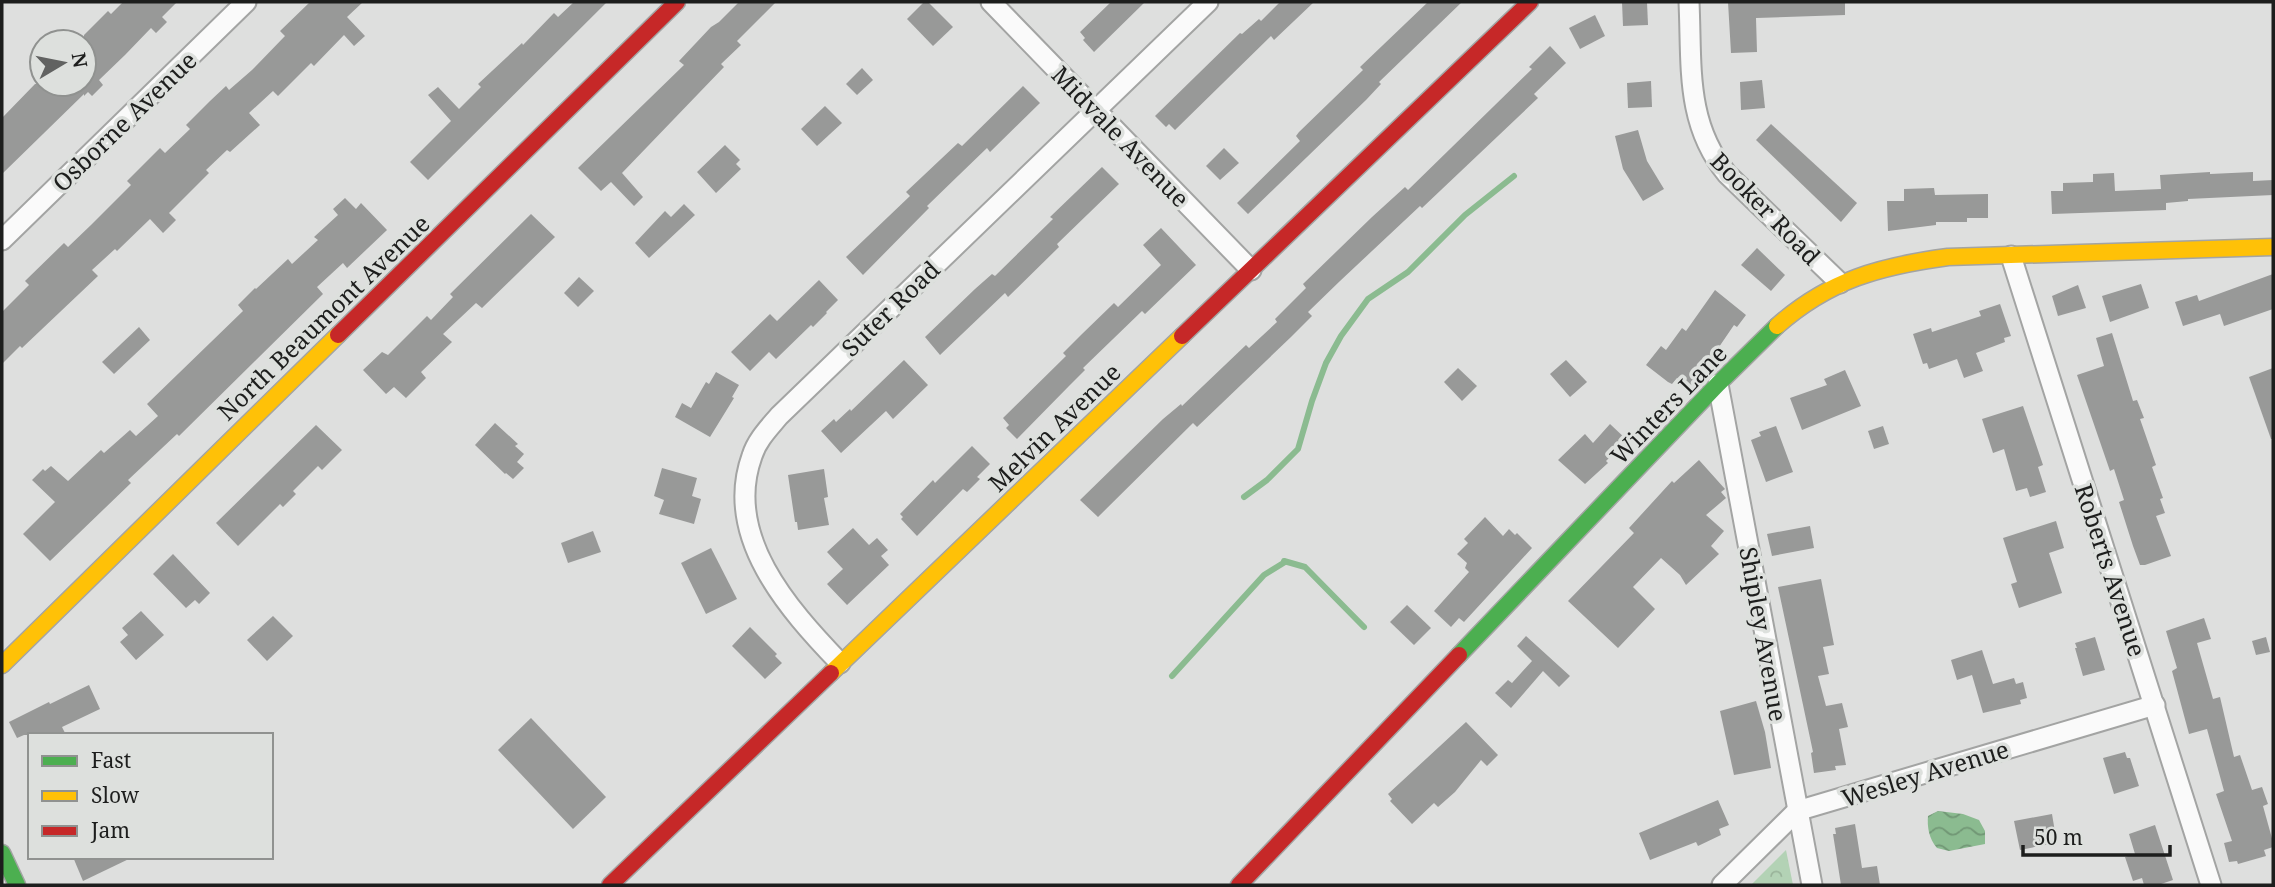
<svg xmlns="http://www.w3.org/2000/svg" width="2275" height="887" viewBox="0 0 2275 887" font-family="'Noto Serif',serif">
<style>
.park{fill:url(#park-crowns)}
.water{fill:url(#water-waves)}
.lines{fill:none;stroke-linecap:round;stroke-linejoin:round}
.stream{stroke:#8bbb90;stroke-width:6}
.building{fill:#989998}
.street-casing{stroke:#a3a4a3;stroke-width:23}
.fast-casing{stroke:#a3a4a3;stroke-width:19}
.slow-casing{stroke:#a3a4a3;stroke-width:19}
.jam-casing{stroke:#a3a4a3;stroke-width:19}
.street{stroke:#fafafa;stroke-width:19}
.fast{stroke:#4caf50;stroke-width:16}
.slow{stroke:#ffc107;stroke-width:16}
.jam{stroke:#c62828;stroke-width:16}
.labels{text-anchor:middle;dominant-baseline:central;stroke-width:7;stroke-linejoin:round;paint-order:stroke}
.street-label{font-size:24px;fill:#1d1e1d;stroke:#dde0dd}
</style>
<defs>
<pattern id="park-crowns" width="20" height="18" patternUnits="userSpaceOnUse" patternTransform="scale(1.75)"><rect width="20" height="18" fill="#b3d2b5"/><path d="M2 6a3 3 0 1 1 6 0M12 15a3 3 0 1 1 6 0" fill="none" stroke="#9ab49b"/></pattern>
<pattern id="water-waves" width="16" height="10" patternUnits="userSpaceOnUse" patternTransform="scale(1.75)"><rect width="16" height="10" fill="#8bbb90"/><path d="M0 5q4-4 8 0t8 0" fill="none" stroke="#719775"/></pattern>
</defs>
<rect width="100%" height="100%" fill="#dedfde"/>
<path class="park" d="M1786 850 1793 885H1751Z"/>
<path class="water" d="M1938 811 1963 814 1979 820 1985 831V844L1949 851 1937 848C1929 839 1927 827 1928 816Z"/>
<g class="lines">
<g class="stream">
<path d="M1244 497 1267 480 1298 449 1312 401 1326 363 1341 336 1368 299 1408 272 1465 215 1514 176"/>
<path d="M1284 561 1305 567 1364 627"/>
<path d="M1172 676 1264 575 1285 562"/>
</g>
</g>
<g class="building">
<path d="M123 2H177L162 17 167 22 156 33 151 28 125 55 99 80 103 85 92 96 88 92 84 96V94L2 174V118L35 84H84V35L108 11 111 14Z"/>
<path d="M310 2H363L347 17 365 36 354 46 344 35 314 66 311 63 278 96 273 91 249 113 260 125 230 152 227 150 206 170 209 173 169 213 176 220 163 233 150 219 117 251 115 249 92 270 98 276 22 348 20 346 2 364V312L29 285 25 281 64 243 68 247 91 225 131 185 127 181 160 148 165 153 190 129 186 125 210 101 226 86 229 90 252 70 285 36 280 31Z"/>
<path d="M574 2H607L428 180 410 162 451 121 428 95 438 87 459 109 481 87 478 84 522 43 523 45 554 13 558 17Z"/>
<path d="M739 2H776L737 41 741 45 721 64 724 67 622 173 643 197 634 206 611 182 601 191 578 168 684 65 679 61 711 27 719 22Z"/>
<path d="M924 2H928L953 27 933 46 907 19Z"/>
<path d="M1111 2H1145L1094 52 1083 40 1085 38 1080 32Z"/>
<path d="M1280 2H1314L1274 40 1271 36 1175 130 1169 124 1166 127 1155 116 1240 33 1242 34 1259 19 1261 21Z"/>
<path d="M1428 2H1462L1379 82 1381 84 1366 100 1248 214 1237 203 1300 141 1296 136 1299 132 1363 70 1360 67Z"/>
<path d="M1622 2H1647L1648 25 1623 26Z"/>
<path d="M1728 2H1845V15L1756 18 1757 52 1731 53Z"/>
<path d="M1595 15 1605 36 1580 49 1569 28Z"/>
<path d="M1550 46 1566 63 1534 94 1538 98 1422 208 1420 206 1340 281 1308 312 1312 316 1291 337 1197 427 1193 423 1098 517 1080 500 1163 419 1181 404 1182 406 1246 345 1249 348 1277 322 1275 319 1306 288 1303 284 1372 217 1405 187 1408 190 1532 69 1529 67Z"/>
<path d="M862 68 873 80 857 95 846 84Z"/>
<path d="M1762 80 1765 108 1741 110 1740 82Z"/>
<path d="M1651 81 1652 107 1628 108 1627 83Z"/>
<path d="M1023 86 1040 103 990 152 987 148 959 175 927 206 929 208 863 275 846 257 910 196 906 192 958 143 962 146Z"/>
<path d="M825 106 842 123 817 146 801 129Z"/>
<path d="M1771 124 1857 203 1841 222 1756 140Z"/>
<path d="M1638 130 1647 161 1664 189 1643 201 1623 169 1615 136Z"/>
<path d="M725 145 740 160 736 164 741 169 716 193 697 172Z"/>
<path d="M1224 148 1239 163 1220 180 1206 166Z"/>
<path d="M1102 167 1119 184 1057 244 1059 247 1008 297 1005 293 940 355 925 337 975 289 992 274 995 276 1053 219 1050 217Z"/>
<path d="M2210 172V174L2253 172V181L2273 180V195L2188 199V201L2166 203V210L2052 214 2051 191H2063V183L2093 182V174L2114 173 2115 191 2161 189 2160 175Z"/>
<path d="M1934 188 1935 195 1988 194V218H1967V222H1936V225L1888 231 1887 201H1904V189Z"/>
<path d="M345 198 356 209 361 203 387 230 347 268 343 263 317 287 323 294 179 436 177 434 128 480 131 483 50 561 23 534 55 502 32 480 43 469 45 471 51 466 68 481 101 450 104 453 130 430 136 436 158 416 147 404 243 311 238 305 255 288 256 289 288 259 292 264 318 240 314 237 338 215 333 209Z"/>
<path d="M684 204 695 215 649 258 635 243 665 211 671 217Z"/>
<path d="M531 214 555 237 482 308 476 303 443 334 452 342 421 372 426 378 406 398 394 387 386 394 363 370 382 352 388 355 427 316 431 320 453 297 450 294Z"/>
<path d="M1161 228 1196 265 1145 314 1142 311 1083 368 1085 370 1069 386 1017 439 1006 428 1009 425 1003 418 1066 356 1063 353 1081 335 1114 303 1118 307 1161 265 1143 245Z"/>
<path d="M1757 248 1785 275 1771 291 1741 265Z"/>
<path d="M2273 274V309L2224 326 2220 314 2183 326 2175 302 2197 295 2199 301Z"/>
<path d="M579 277 594 291 578 307 564 293Z"/>
<path d="M819 280 838 300 826 312 827 313 813 327 811 325 776 359 769 352 750 371 731 352 770 314 777 321Z"/>
<path d="M2141 284 2149 308 2110 322 2102 296Z"/>
<path d="M2078 285 2086 308 2058 316 2052 296Z"/>
<path d="M1715 290 1746 315 1737 327 1734 325 1691 388 1677 378 1672 384 1668 382 1646 365 1661 346 1666 350 1682 328 1686 331Z"/>
<path d="M2000 304 2011 336 2004 338 2005 342 1976 353 1983 371 1964 378 1957 359 1929 369 1927 363 1923 364 1913 334 1931 328 1932 332 1981 316 1979 311Z"/>
<path d="M139 327 150 340 114 374 102 362Z"/>
<path d="M2112 333 2133 401 2137 400 2144 418 2140 419 2156 465 2152 467 2163 498 2160 499 2165 513 2156 516 2171 556 2145 565H2140L2133 546 2119 502 2124 500 2114 469 2110 471 2077 375 2104 366 2096 338Z"/>
<path d="M904 360 928 385 893 419 886 411 841 453 821 431 834 419 836 422 850 409 851 411Z"/>
<path d="M1566 360 1587 382 1570 397 1550 374Z"/>
<path d="M1458 368 1477 386 1462 401 1444 382Z"/>
<path d="M2273 368V439H2271L2249 377Z"/>
<path d="M1845 370 1861 406 1802 430 1790 398 1827 385 1824 379Z"/>
<path d="M716 372 739 385 732 397 734 398 710 437 675 417 682 403 691 408 706 382 709 384Z"/>
<path d="M2023 406 2043 465 2038 467 2046 492 2030 497 2027 488 2016 491 2004 449 1993 453 1982 419Z"/>
<path d="M495 423 518 444 515 446 524 454 517 462 524 468 513 479 506 473 505 474 475 445Z"/>
<path d="M1610 424 1627 440 1606 461 1608 463 1585 484 1558 460 1585 434 1593 443Z"/>
<path d="M316 425 342 450 322 470 318 466 293 491 296 494 283 507 280 504 238 546 216 523Z"/>
<path d="M1776 426 1793 472 1766 482 1751 440 1761 436 1759 432Z"/>
<path d="M1883 426 1889 444 1874 449 1868 431Z"/>
<path d="M972 446 990 464 977 477 980 479 967 492 963 489 917 536 901 519 903 517 900 514 933 480 935 483Z"/>
<path d="M1699 460 1725 489 1721 492 1726 498 1706 515 1724 531 1711 546 1719 554 1686 585 1680 575 1661 558 1633 587 1655 609 1618 648 1568 601 1634 533 1629 528 1672 481 1674 483Z"/>
<path d="M662 468 697 478 692 496 701 499 694 524 659 514 664 500 654 496Z"/>
<path d="M824 469 828 497 824 498 829 525 798 530 797 522H795L788 475Z"/>
<path d="M1485 517 1503 536 1509 529 1515 535 1517 533 1532 548 1464 622 1459 618 1451 627 1434 611 1469 572 1465 568 1467 563 1457 554 1468 543 1464 539Z"/>
<path d="M2056 521 2064 548 2049 553 2062 593 2019 608 2011 584 2017 582 2003 538Z"/>
<path d="M1810 526 1814 548 1772 556 1767 534Z"/>
<path d="M853 528 869 545 877 538 888 550 881 556 889 565 847 605 827 584 843 569 827 552Z"/>
<path d="M593 531 601 552 568 563 561 543Z"/>
<path d="M711 548 737 599 706 614 681 563Z"/>
<path d="M173 554 210 593 199 604 195 600 186 608 153 574Z"/>
<path d="M1821 579 1834 645 1823 647 1829 674 1818 676 1826 706 1842 703 1848 727 1839 729 1846 765 1835 766 1836 770 1814 773 1811 753 1813 752 1778 587Z"/>
<path d="M1407 605 1431 628 1414 645 1390 622Z"/>
<path d="M141 611 164 635 136 660 120 642 128 635 122 628Z"/>
<path d="M273 616 293 636 267 661 247 640Z"/>
<path d="M2204 618 2211 639 2197 643 2213 699 2220 697 2234 757 2240 755 2252 790 2262 787 2268 804 2263 806 2273 842V847L2264 850 2266 856 2238 864 2237 861 2229 862 2224 843 2232 841 2216 794 2224 791 2207 729 2189 734 2172 671 2177 668 2166 631Z"/>
<path d="M750 627 777 654 775 656 782 663 765 679 732 646Z"/>
<path d="M1526 636 1570 676 1559 687 1543 671 1511 708 1495 693 1508 680 1512 683 1532 661 1517 646Z"/>
<path d="M2095 637 2105 670 2083 676 2075 648H2077L2075 643Z"/>
<path d="M2266 637 2270 652 2256 655 2252 641Z"/>
<path d="M1982 650 1993 684 2014 678 2016 684 2023 682 2027 698 2020 700 2021 704 1983 713 1972 675 1957 680 1951 660Z"/>
<path d="M89 685 100 709 62 727 66 735H24L17 738 9 722 49 702 50 704Z"/>
<path d="M1756 701 1765 732 1771 768 1734 775 1720 711Z"/>
<path d="M531 718 606 797 573 829 498 750Z"/>
<path d="M1466 722 1498 755 1487 766 1481 760 1455 792 1438 807 1434 803 1412 824 1390 801 1392 799 1388 794Z"/>
<path d="M2125 752 2127 758H2130L2139 786 2114 794 2103 758Z"/>
<path d="M1718 800 1729 825 1719 829 1721 835 1698 846 1696 842 1650 860 1639 833Z"/>
<path d="M2052 814 2055 832 2048 834 2050 844 2020 850 2014 821Z"/>
<path d="M1855 824 1862 868 1877 866 1880 885H1841L1833 834H1836L1835 828Z"/>
<path d="M2155 825 2173 880 2158 885H2144L2142 878 2133 881 2125 857 2135 854 2129 834Z"/>
<path d="M73 857H133L83 881Z"/>
</g>
<g class="lines">
<defs>
<g id="street">
<path d="M991 2 1251 270"/>
<path d="M1689 2C1692 65 1685 123 1727 174L1840 283"/>
<path d="M2 240 246 2"/>
<path d="M2011 256 2211 885"/>
<path d="M1718 384 1812 885"/>
<path d="M840 663C788 609 723 536 752 456 757 440 769 428 779 416L1208 2"/>
<path d="M1722 885 1797 811 2155 705"/>
</g>
<g id="fast">
<path d="M1459 655 1718 384 1777 326"/>
<path d="M2 853 17 885"/>
</g>
<g id="slow">
<path d="M1777 326C1829 280 1880 266 1948 257L2273 247"/>
<path d="M2 665 338 335"/>
<path d="M831 673 1182 336"/>
</g>
<g id="jam">
<path d="M338 335 677 2"/>
<path d="M1182 336 1530 2"/>
<path d="M610 885 831 673"/>
<path d="M1239 885 1459 655"/>
</g>
</defs>
<use href="#street" class="street-casing"/>
<use href="#fast" class="fast-casing"/>
<use href="#slow" class="slow-casing"/>
<use href="#jam" class="jam-casing"/>
<use href="#street" class="street"/>
<use href="#fast" class="fast"/>
<use href="#slow" class="slow"/>
<use href="#jam" class="jam"/>
</g>
<g class="labels">
<g class="street-label">
<text transform="translate(124 121) rotate(-44)">Osborne Avenue</text>
<text transform="translate(1121 136) rotate(46)">Midvale Avenue</text>
<text transform="translate(1766 208) rotate(46)">Booker Road</text>
<text transform="translate(890 308) rotate(-44)">Suter Road</text>
<text transform="translate(323 317) rotate(-44)">North Beaumont Avenue</text>
<text transform="translate(1668 404) rotate(-46)">Winters Lane</text>
<text transform="translate(1054 427) rotate(-44)">Melvin Avenue</text>
<text transform="translate(2111 570) rotate(72)">Roberts Avenue</text>
<text transform="translate(1764 634) rotate(80)">Shipley Avenue</text>
<text transform="translate(1925 773) rotate(-17)">Wesley Avenue</text>
</g>
</g>
<rect width="2275" height="887" fill="none" stroke="#1d1e1d" stroke-width="7"/>
<rect x="28" y="733" width="245" height="126" fill="#dde0dd" stroke="#909290" stroke-width="2"/>
<rect x="42" y="756" width="35" height="10" fill="#4caf50" stroke="#909290" stroke-width="2"/>
<text x="91" y="768" font-size="21" fill="#1d1e1d">Fast</text>
<rect x="42" y="791" width="35" height="10" fill="#ffc107" stroke="#909290" stroke-width="2"/>
<text x="91" y="803" font-size="21" fill="#1d1e1d">Slow</text>
<rect x="42" y="826" width="35" height="10" fill="#c62828" stroke="#909290" stroke-width="2"/>
<text x="91" y="838" font-size="21" fill="#1d1e1d">Jam</text>
<g transform="translate(63 63) rotate(80)"><circle r="33" fill="#dde0dd" stroke="#909290" stroke-width="2"/>
<path d="M0-5L12 26L0 18L-12 26Z" fill="#616261"/>
<text y="-10" font-size="19" font-weight="bold" text-anchor="middle" fill="#1d1e1d">N</text>
</g>
<path d="M2023 845v10h147v-10" fill="none" stroke="#1d1e1d" stroke-width="3.5"/>
<text x="2034" y="845" font-size="21" fill="#1d1e1d" stroke="#dde0dd" stroke-width="5" paint-order="stroke">50 m</text>
</svg>
